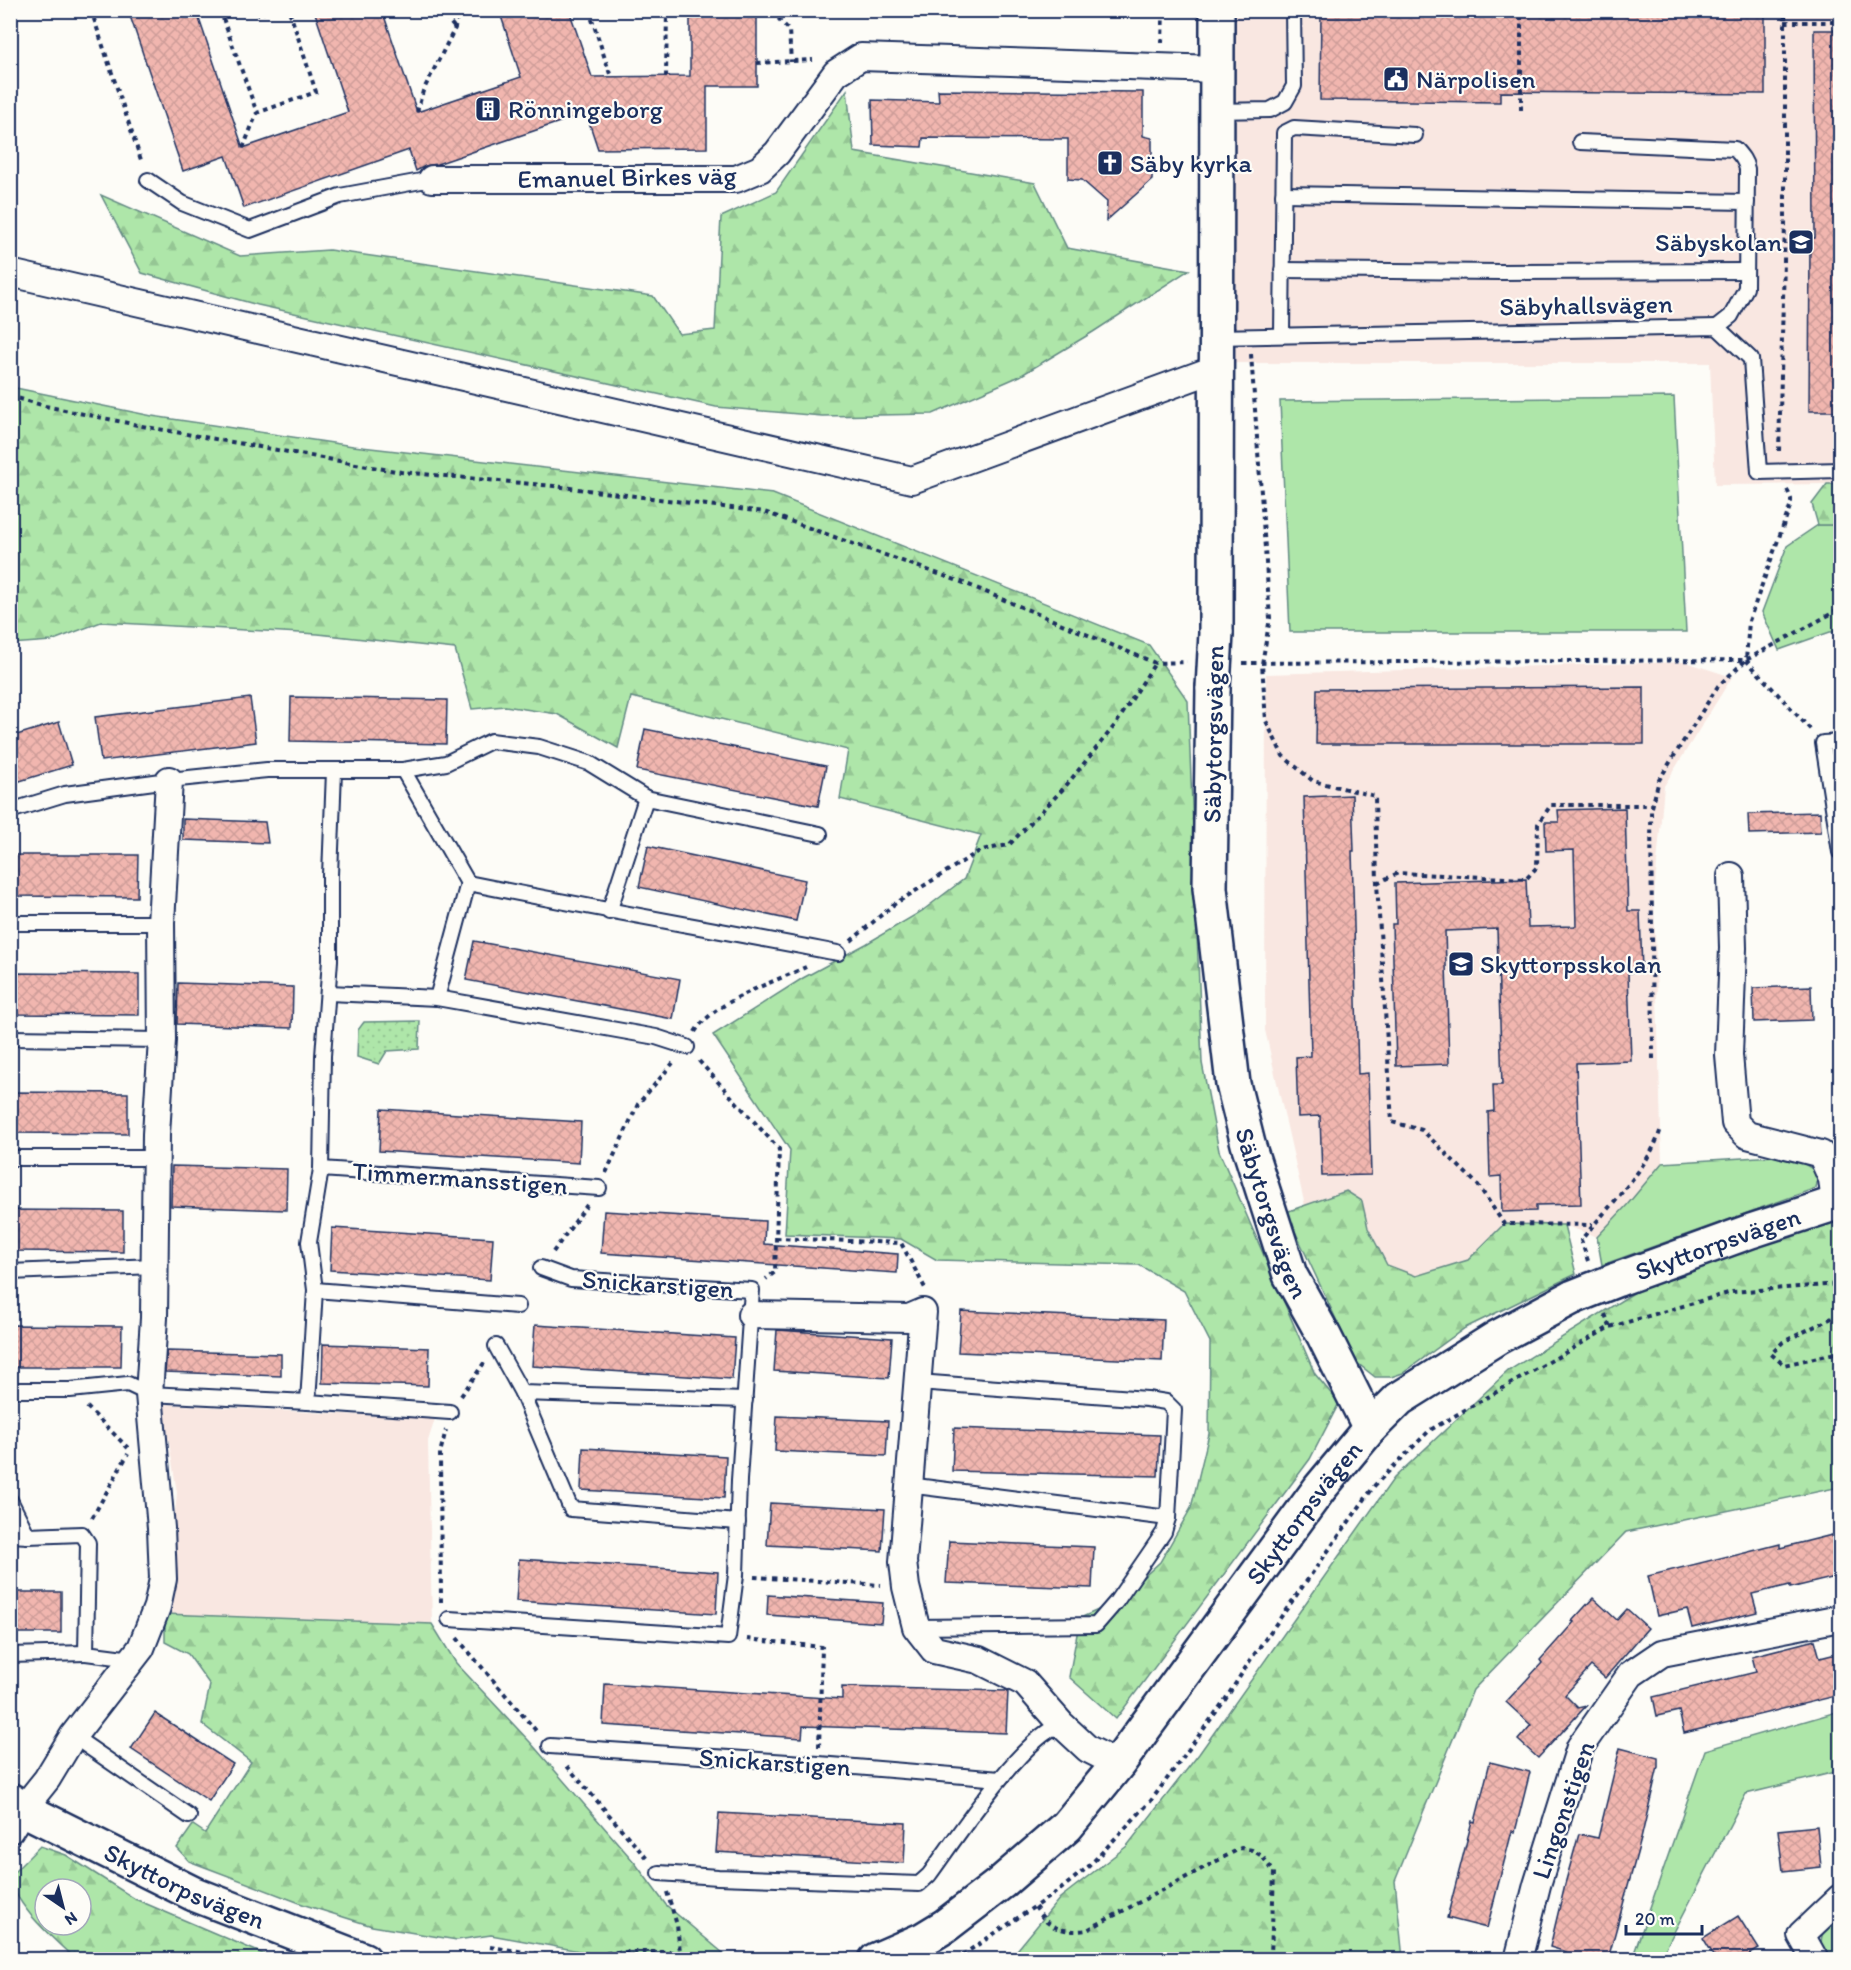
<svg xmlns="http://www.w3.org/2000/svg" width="1851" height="1970" viewBox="0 0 1851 1970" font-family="Itim,sans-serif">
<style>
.built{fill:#f9e7e1}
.green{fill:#aee6a9;stroke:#648a84;stroke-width:1.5}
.forest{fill:url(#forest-firs);stroke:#648a84;stroke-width:1.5;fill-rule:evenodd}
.park{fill:url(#park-dots);stroke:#648a84;stroke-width:1.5}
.building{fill:url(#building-cross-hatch);stroke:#1b2f5e;stroke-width:1.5}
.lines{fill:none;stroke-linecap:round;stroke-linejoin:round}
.lane-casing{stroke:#1b2f5e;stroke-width:18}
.street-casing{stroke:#1b2f5e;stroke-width:30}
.secondary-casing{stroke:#1b2f5e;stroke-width:38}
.path{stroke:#1b2f5e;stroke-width:4;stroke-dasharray:4.5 4.5;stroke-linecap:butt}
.lane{stroke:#fdfcf7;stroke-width:14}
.street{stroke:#fdfcf7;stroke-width:26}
.secondary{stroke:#fdfcf7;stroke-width:33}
.secondary-bridge-casing{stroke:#1b2f5e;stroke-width:38;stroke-linecap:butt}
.secondary-bridge{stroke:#fdfcf7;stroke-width:33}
.labels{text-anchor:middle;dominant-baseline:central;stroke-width:4.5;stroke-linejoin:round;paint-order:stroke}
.poi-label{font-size:26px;fill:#1b2f5e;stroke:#fdfcf7;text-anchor:start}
.street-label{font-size:26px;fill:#1b2f5e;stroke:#fdfcf7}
</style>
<defs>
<pattern id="forest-firs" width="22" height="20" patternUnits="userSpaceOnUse" patternTransform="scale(1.5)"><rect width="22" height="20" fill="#aee6a9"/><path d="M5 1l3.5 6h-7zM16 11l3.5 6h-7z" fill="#95c694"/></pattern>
<pattern id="park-dots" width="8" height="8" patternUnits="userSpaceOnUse" patternTransform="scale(1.5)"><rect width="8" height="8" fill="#aee6a9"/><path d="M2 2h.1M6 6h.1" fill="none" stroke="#95c694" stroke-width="1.8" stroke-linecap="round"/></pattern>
<pattern id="building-cross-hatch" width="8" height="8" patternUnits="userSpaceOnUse" patternTransform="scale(1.5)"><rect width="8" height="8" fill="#f1b6af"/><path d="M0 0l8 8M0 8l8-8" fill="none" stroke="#ce9d99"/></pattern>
</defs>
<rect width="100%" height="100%" fill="#fdfcf7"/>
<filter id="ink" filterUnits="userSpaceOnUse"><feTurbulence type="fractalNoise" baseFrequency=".0167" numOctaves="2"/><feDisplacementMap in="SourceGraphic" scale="12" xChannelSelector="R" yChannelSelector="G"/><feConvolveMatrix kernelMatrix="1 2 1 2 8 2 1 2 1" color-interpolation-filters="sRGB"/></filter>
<g filter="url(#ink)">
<g class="built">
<path d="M1236 11H1840V484L1715 485 1710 363H1233Z"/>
<path d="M1686 662 1732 677 1664 786 1654 897 1662 1163 1627 1205 1597 1237 1564 1225 1504 1224 1468 1260 1416 1276 1387 1265 1368 1228 1361 1200 1346 1191 1305 1206 1265 1030 1266 674Z"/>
<path d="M163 1404 435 1419 428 1441 432 1624 165 1614 177 1493Z"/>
</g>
<g class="green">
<path d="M1674 397 1686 632H1290L1280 401Z"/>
<path d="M1818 525H1840V632H1830L1779 650 1762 612 1787 546Z"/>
<path d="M1790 1155 1819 1173 1816 1188 1602 1265 1597 1237 1627 1205 1662 1163Z"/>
<path d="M1840 1711V1771L1746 1794 1660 1959H1632L1705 1750Z"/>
</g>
<g class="forest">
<path d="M847 90 854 152 1035 183 1067 248 1189 270 1093 332 1020 376 933 414 822 416 716 407 258 305 142 273 101 195 240 256 329 250 653 296 679 334 715 330 721 217 776 192Z"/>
<path d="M11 387 152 416 353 446 773 494 1149 645 1188 701 1202 1063 1219 1151 1315 1374 1339 1403 1310 1459 1116 1719 1069 1677 1080 1618 1116 1602 1160 1562 1191 1508 1209 1434 1210 1342 1184 1291 1139 1265 937 1260 901 1239 785 1234 790 1150 713 1035 803 978 866 944 922 911 964 879 981 835 840 799 848 750 631 697 618 748 557 714 505 706 472 709 455 649 318 634 101 622 51 641 11 644Z"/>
<path d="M1827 484H1840V525H1818L1812 504Z"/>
<path d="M1346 1191 1362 1201 1368 1228 1387 1265 1416 1276 1468 1260 1504 1224 1564 1225 1576 1274 1465 1328 1403 1373 1391 1377H1375L1356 1362 1286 1212Z"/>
<path d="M1840 1218V1487L1626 1532 1473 1690 1395 1881 1403 1959 1009 1960 1060 1898 1127 1846 1199 1754 1394 1478 1508 1371 1648 1284 1768 1238Z"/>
<path d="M165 1614 432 1624 456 1663 530 1742 635 1863 666 1905 730 1959H623L491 1935 457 1940 372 1926 305 1905 189 1861 177 1848 193 1825 205 1833 251 1762 202 1724 210 1685 188 1654 165 1642Z"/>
<path d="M40 1846 66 1855 135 1899 275 1959H75C56 1941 10 1902 11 1875ZM45 1889H81V1925H45Z"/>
<path d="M1840 1914V1959H1823C1818 1933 1822 1932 1840 1914Z"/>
</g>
<path class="park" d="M420 1021 419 1049 387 1051 379 1064 357 1057 358 1030 364 1022Z"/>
<g class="building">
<path d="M128 10H196L243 148 348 112 314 10H382L417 112 521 77 499 10H569L592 77 690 76V10H757V86H707V148L598 149 586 113 437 164 425 166 416 171 409 150 244 208 226 156 183 171Z"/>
<path d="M1321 10H1765V94L1500 92V102L1320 100Z"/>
<path d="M1814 30H1840V411H1809L1810 238H1815Z"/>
<path d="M938 90 1143 92V136L1152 138V180L1106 221 1107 202 1082 180 1068 179V139L923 138 922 147 873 145 872 100 939 102Z"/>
<path d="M1644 687V744H1316L1317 689Z"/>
<path d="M291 697 447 700 446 744 290 741Z"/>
<path d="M250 698 256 742 101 761 95 717Z"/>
<path d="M59 722 72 765 10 784V737Z"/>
<path d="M645 729 826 766 818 806 637 770Z"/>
<path d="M1352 795 1354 851H1352L1358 1074 1368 1073 1371 1175 1322 1176 1320 1116 1298 1117 1296 1057 1311 1056 1304 797Z"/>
<path d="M1625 808 1628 911H1640L1642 972 1628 973 1631 1061 1576 1063 1581 1204 1536 1205V1211L1502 1212 1501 1176 1490 1177 1488 1112 1494 1111 1493 1085H1502L1497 929 1445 931 1449 1064 1396 1066 1392 924H1396L1395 883 1526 879 1528 927 1576 926 1574 850 1546 851 1545 822H1559L1558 810Z"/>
<path d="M1820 812 1821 832 1749 834 1748 814Z"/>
<path d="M183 819 265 822 268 843 183 840Z"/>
<path d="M648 846 805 880 796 921 639 887Z"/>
<path d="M10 855H138L137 897 10 896Z"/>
<path d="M474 941 680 979 673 1019 466 980Z"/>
<path d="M10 973 139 974V1015L10 1014Z"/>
<path d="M178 983 293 987 292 1028 177 1024Z"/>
<path d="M1811 986 1812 1020 1754 1022 1753 988Z"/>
<path d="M10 1092 128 1093V1134L10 1133Z"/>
<path d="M381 1109 581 1122 579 1163 379 1151Z"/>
<path d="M172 1166 287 1169 286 1210 171 1206Z"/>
<path d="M10 1210 123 1211V1252L10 1251Z"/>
<path d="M604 1211 765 1221 764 1244 898 1254 897 1273 601 1253Z"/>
<path d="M332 1228 493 1238 490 1280 330 1270Z"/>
<path d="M961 1311 1164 1320 1162 1361 958 1352Z"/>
<path d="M10 1325 122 1326 121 1367H10Z"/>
<path d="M535 1325 735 1338 732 1379 532 1366Z"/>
<path d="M777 1330 892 1338 889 1378 774 1371Z"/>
<path d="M323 1344 429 1348 428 1386 322 1383Z"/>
<path d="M167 1351 281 1354V1376L165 1372Z"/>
<path d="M777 1416 888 1421 886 1456 775 1451Z"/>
<path d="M954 1428 1160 1435 1158 1476 952 1471Z"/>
<path d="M583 1448 726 1456 724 1498 581 1490Z"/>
<path d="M770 1503 885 1509 882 1551 767 1545Z"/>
<path d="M1832 1535 1840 1576 1790 1588V1585L1752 1594 1757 1612 1692 1628 1687 1609 1657 1616 1648 1576 1728 1556 1729 1557 1780 1544V1548Z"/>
<path d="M949 1541 1094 1547 1092 1588 946 1583Z"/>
<path d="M519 1559 718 1572 716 1614 516 1601Z"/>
<rect x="10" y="1592" width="51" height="41"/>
<path d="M768 1595 883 1603 881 1623 767 1615Z"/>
<path d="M1593 1598 1617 1620 1627 1609 1648 1628 1605 1678 1591 1666 1565 1695 1578 1708 1586 1706 1538 1758 1518 1740 1531 1725 1506 1702 1542 1663 1540 1660 1574 1622 1572 1621Z"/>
<path d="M1815 1640 1820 1658 1840 1653V1695L1684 1733 1679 1711 1657 1716 1653 1697 1756 1672 1752 1656Z"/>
<path d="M605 1684 842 1699V1687L1008 1691 1006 1733 803 1726 802 1738 603 1725Z"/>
<path d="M155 1713 233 1764 209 1801 131 1749Z"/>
<path d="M1620 1748 1658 1758V1767L1641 1839 1608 1959H1564L1566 1952 1550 1947 1565 1884 1579 1834 1598 1838Z"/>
<path d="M1490 1762 1530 1772 1515 1832 1512 1831 1487 1928 1447 1918 1472 1821 1475 1822Z"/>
<path d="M719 1813 906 1823 904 1863 716 1852Z"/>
<path d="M1817 1826 1821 1867 1783 1871 1778 1830Z"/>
<path d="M1738 1916 1759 1949 1742 1959H1716L1703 1938Z"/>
</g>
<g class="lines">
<defs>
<g id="lane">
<path d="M1215 111 1270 110 1285 102 1294 86 1293 10"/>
<path d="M1580 142 1735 149C1741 156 1745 160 1747 169L1746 288 1731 316 1717 327"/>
<path d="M148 180 182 203 250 230 340 196 432 179"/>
<path d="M1283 194 1747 202"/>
<path d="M1282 270 1501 272 1746 271"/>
<path d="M1282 335 1284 133 1294 128 1415 135"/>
<path d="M1215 337 1717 327 1751 359 1759 472 1840 470"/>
<path d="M1840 742 1823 743 1840 852"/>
<path d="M403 770 468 883"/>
<path d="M10 811 65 794 169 780 267 770H403L446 763 491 741 539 747 589 763 646 798"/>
<path d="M609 912 646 798 820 834"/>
<path d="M10 923H161"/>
<path d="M329 993 437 998 656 1037 687 1047"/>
<path d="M437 998 468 883C591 908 714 929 838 953"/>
<path d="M10 1038 162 1040"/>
<path d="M10 1158H157"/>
<path d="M321 1169 599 1188"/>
<path d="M10 1272 154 1266"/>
<path d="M315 1290 518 1306"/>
<path d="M496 1346 522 1393 745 1400"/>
<path d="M10 1390H70L128 1384 149 1394 308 1402 315 1290 309 1242 321 1169 323 1056 330 960V875L334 771"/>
<path d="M522 1393 571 1509 738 1522"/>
<path d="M308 1402 450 1412"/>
<path d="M908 1485 1168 1518"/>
<path d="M10 1500 28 1536 82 1534 88 1543 86 1653 132 1659"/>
<path d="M10 1535 28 1536"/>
<path d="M449 1619 728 1637 736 1575 739 1480 752 1290 571 1279 541 1268"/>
<path d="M916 1627 1096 1625 1116 1602 1164 1532 1168 1518 1174 1410 1166 1402 1147 1399 918 1382"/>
<path d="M10 1655 86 1653"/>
<path d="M73 1736 189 1816"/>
<path d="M550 1746 819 1764 1000 1779"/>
<path d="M659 1873 718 1877 919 1884 929 1875C956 1838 1021 1739 1061 1724"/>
<path d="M922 1940 932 1960"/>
</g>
<g id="street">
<path d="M432 179H736L760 169 777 153 836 73 861 57 1216 69"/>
<path d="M10 273 912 480 1215 369"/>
<path d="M1731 876 1733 948 1729 1055 1735 1123 1747 1135 1821 1154 1832 1179 1835 1204"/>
<path d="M751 1315 909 1318 923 1312 903 1562 906 1587 916 1627 934 1650 979 1660 1025 1683 1061 1724 1088 1749 1118 1764"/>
<path d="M10 1830 23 1809 47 1779 73 1736 141 1648 157 1607 163 1579 161 1528 149 1394 154 1318 156 1134 162 1040 161 923 169 780"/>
<path d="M1518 1960 1537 1885 1580 1747 1631 1674 1662 1653 1840 1618"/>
<path d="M1815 1960 1801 1935 1840 1898"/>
</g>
<g id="secondary">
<path d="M1216 633 1217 10"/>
<path id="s1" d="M1213 688 1210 888 1233 1084 1248 1144 1290 1275 1324 1336 1370 1428"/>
<path id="s2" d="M1616 1280 1751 1231 1840 1202"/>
<path id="s3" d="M10 1800 23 1809 194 1894 364 1960"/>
<path id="s4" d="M876 1960 922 1940 945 1926 1001 1883 1067 1826 1118 1764 1320 1488 1370 1428 1399 1399 1498 1337 1573 1297"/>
</g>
</defs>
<use href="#lane" class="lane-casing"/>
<use href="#street" class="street-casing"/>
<use href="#secondary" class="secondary-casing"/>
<g class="path">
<path d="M91 10 142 163"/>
<path d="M220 10 257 113 316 92 289 10"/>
<path d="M257 10 258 14 271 10"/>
<path d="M439 10 455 28"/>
<path d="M589 10 611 77"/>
<path d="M777 10V17L789 30 791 62"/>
<path d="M1785 22H1840"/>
<path d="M1162 43 1163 10"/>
<path d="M757 63 813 60"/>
<path d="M666 77 667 10"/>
<path d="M1521 110V10"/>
<path d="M417 112 423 91 455 28 458 10"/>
<path d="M243 148 257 113"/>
<path d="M1251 354 1270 618 1262 664 1266 721 1283 756 1313 781 1375 796 1377 883 1392 1122 1422 1130 1478 1185 1504 1224 1593 1225"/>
<path d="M10 396 45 406 147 427 401 472 554 486 764 512 964 583 1155 663 1187 662"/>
<path d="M1779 451 1785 223V10"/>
<path d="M1746 660 1811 730"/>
<path d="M1243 663 1746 660 1840 609"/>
<path d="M1377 883 1398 873 1526 879 1537 867 1538 824 1551 805H1653"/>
<path d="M851 941 893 905 981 850 1009 845 1064 788 1116 724 1155 663"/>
<path d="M695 1032C714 1001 774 982 806 967"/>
<path d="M1653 1059 1651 811 1659 780 1718 686 1746 660 1749 621 1791 504V499L1787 489"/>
<path d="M699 1061 779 1149 775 1272 766 1279"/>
<path d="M1836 1135 1840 1126"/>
<path d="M606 1173 638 1104 673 1063"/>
<path d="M776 1238 901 1243 925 1288"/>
<path d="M553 1252 587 1205"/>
<path d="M1588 1261 1581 1240C1606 1209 1651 1166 1661 1128"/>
<path d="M1605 1314 1610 1327"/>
<path d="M1840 1314 1783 1342 1771 1354 1784 1365 1840 1352"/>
<path d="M461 1396 484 1363"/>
<path d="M87 1407 128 1448"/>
<path d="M92 1518 128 1454"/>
<path d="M754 1577 881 1585"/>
<path d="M441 1602 440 1453 446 1430"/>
<path d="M457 1638 538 1733"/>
<path d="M747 1639 822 1647 819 1747"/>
<path d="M567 1766 648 1860"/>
<path d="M667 1892 677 1925 681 1960"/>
<path d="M1035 1907C1039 1912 1043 1919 1048 1923 1058 1931 1075 1932 1087 1930L1241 1848 1252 1850 1262 1856 1274 1872 1271 1956 1273 1960"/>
<path d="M490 1947 567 1958 617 1952H680"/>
<path d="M955 1960 1061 1889 1088 1867 1150 1802 1225 1700 1251 1659 1375 1485 1430 1430 1610 1327 1732 1292 1840 1284"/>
</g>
<use href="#lane" class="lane"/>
<use href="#street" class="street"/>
<use href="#secondary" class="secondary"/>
<defs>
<g id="secondary-bridge">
<path d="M1213 688 1216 633"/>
<path d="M1573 1297 1616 1280"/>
</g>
</defs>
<use href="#secondary-bridge" class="secondary-bridge-casing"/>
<use href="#secondary-bridge" class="secondary-bridge"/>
</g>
</g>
<defs>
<symbol id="civic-square" viewBox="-11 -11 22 22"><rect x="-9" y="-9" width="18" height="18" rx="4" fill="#1b2f5e" stroke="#fdfcf7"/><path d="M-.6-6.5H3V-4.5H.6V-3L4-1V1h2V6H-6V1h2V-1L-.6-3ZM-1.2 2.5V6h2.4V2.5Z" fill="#fff"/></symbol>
<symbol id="building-square" viewBox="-11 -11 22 22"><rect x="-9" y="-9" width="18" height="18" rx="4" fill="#1b2f5e" stroke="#fdfcf7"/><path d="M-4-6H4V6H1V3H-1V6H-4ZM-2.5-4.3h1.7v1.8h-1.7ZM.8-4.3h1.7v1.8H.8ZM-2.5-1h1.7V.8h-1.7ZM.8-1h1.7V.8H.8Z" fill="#fff"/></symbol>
<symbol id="church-square" viewBox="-11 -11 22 22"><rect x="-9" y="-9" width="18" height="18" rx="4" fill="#1b2f5e" stroke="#fdfcf7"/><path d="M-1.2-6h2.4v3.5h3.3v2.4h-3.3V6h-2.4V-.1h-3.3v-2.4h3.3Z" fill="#fff"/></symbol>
<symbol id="school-square" viewBox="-11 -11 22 22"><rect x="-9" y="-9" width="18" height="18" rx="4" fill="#1b2f5e" stroke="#fdfcf7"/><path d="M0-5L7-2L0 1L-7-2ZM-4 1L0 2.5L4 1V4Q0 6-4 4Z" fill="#fff"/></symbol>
</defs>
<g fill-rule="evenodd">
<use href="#civic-square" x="1381" y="64" width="30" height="30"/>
<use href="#building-square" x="473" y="94" width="30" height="30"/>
<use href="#church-square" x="1095" y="148" width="30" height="30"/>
<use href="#school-square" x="1786" y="227" width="30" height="30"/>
<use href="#school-square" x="1446" y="949" width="30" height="30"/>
</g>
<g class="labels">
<g class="poi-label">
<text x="1416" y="79">Närpolisen</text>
<text x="508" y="109">Rönningeborg</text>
<text x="1130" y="163">Säby kyrka</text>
<text x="1782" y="242" text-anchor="end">Säbyskolan</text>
<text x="1480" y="964">Skyttorpsskolan</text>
</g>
<g class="street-label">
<text transform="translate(627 177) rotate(-1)">Emanuel Birkes väg</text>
<text transform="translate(1586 305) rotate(-1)">Säbyhallsvägen</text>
<text transform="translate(1213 734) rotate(-89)">Säbytorgsvägen</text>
<text transform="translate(460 1178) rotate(4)">Timmermansstigen</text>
<text stroke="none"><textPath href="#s1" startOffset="532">Säbytorgsvägen</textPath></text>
<text stroke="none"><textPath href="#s2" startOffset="108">Skyttorpsvägen</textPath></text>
<text transform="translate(658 1284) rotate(4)">Snickarstigen</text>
<text stroke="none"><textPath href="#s4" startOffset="628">Skyttorpsvägen</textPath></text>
<text transform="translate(775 1762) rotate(4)">Snickarstigen</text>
<text transform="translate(1563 1810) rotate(-71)">Lingonstigen</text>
<text stroke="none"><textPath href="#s3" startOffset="195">Skyttorpsvägen</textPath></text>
</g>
</g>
<rect width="1851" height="1970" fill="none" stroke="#fdfcf7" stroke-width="36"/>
<rect x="18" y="18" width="1815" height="1934" fill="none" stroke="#1b2f5e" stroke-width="2" filter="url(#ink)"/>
<g transform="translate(63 1907) rotate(145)"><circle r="28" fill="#fdfcf7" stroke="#a3aaba" stroke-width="1.5"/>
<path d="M0-4.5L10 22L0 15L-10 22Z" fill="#1b2f5e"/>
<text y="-9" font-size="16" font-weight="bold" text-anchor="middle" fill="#1b2f5e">N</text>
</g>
<path d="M1626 1925v9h76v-9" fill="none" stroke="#1b2f5e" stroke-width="3"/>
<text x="1635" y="1925" font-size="18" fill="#1b2f5e" stroke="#fdfcf7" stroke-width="4.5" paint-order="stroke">20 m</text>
</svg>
